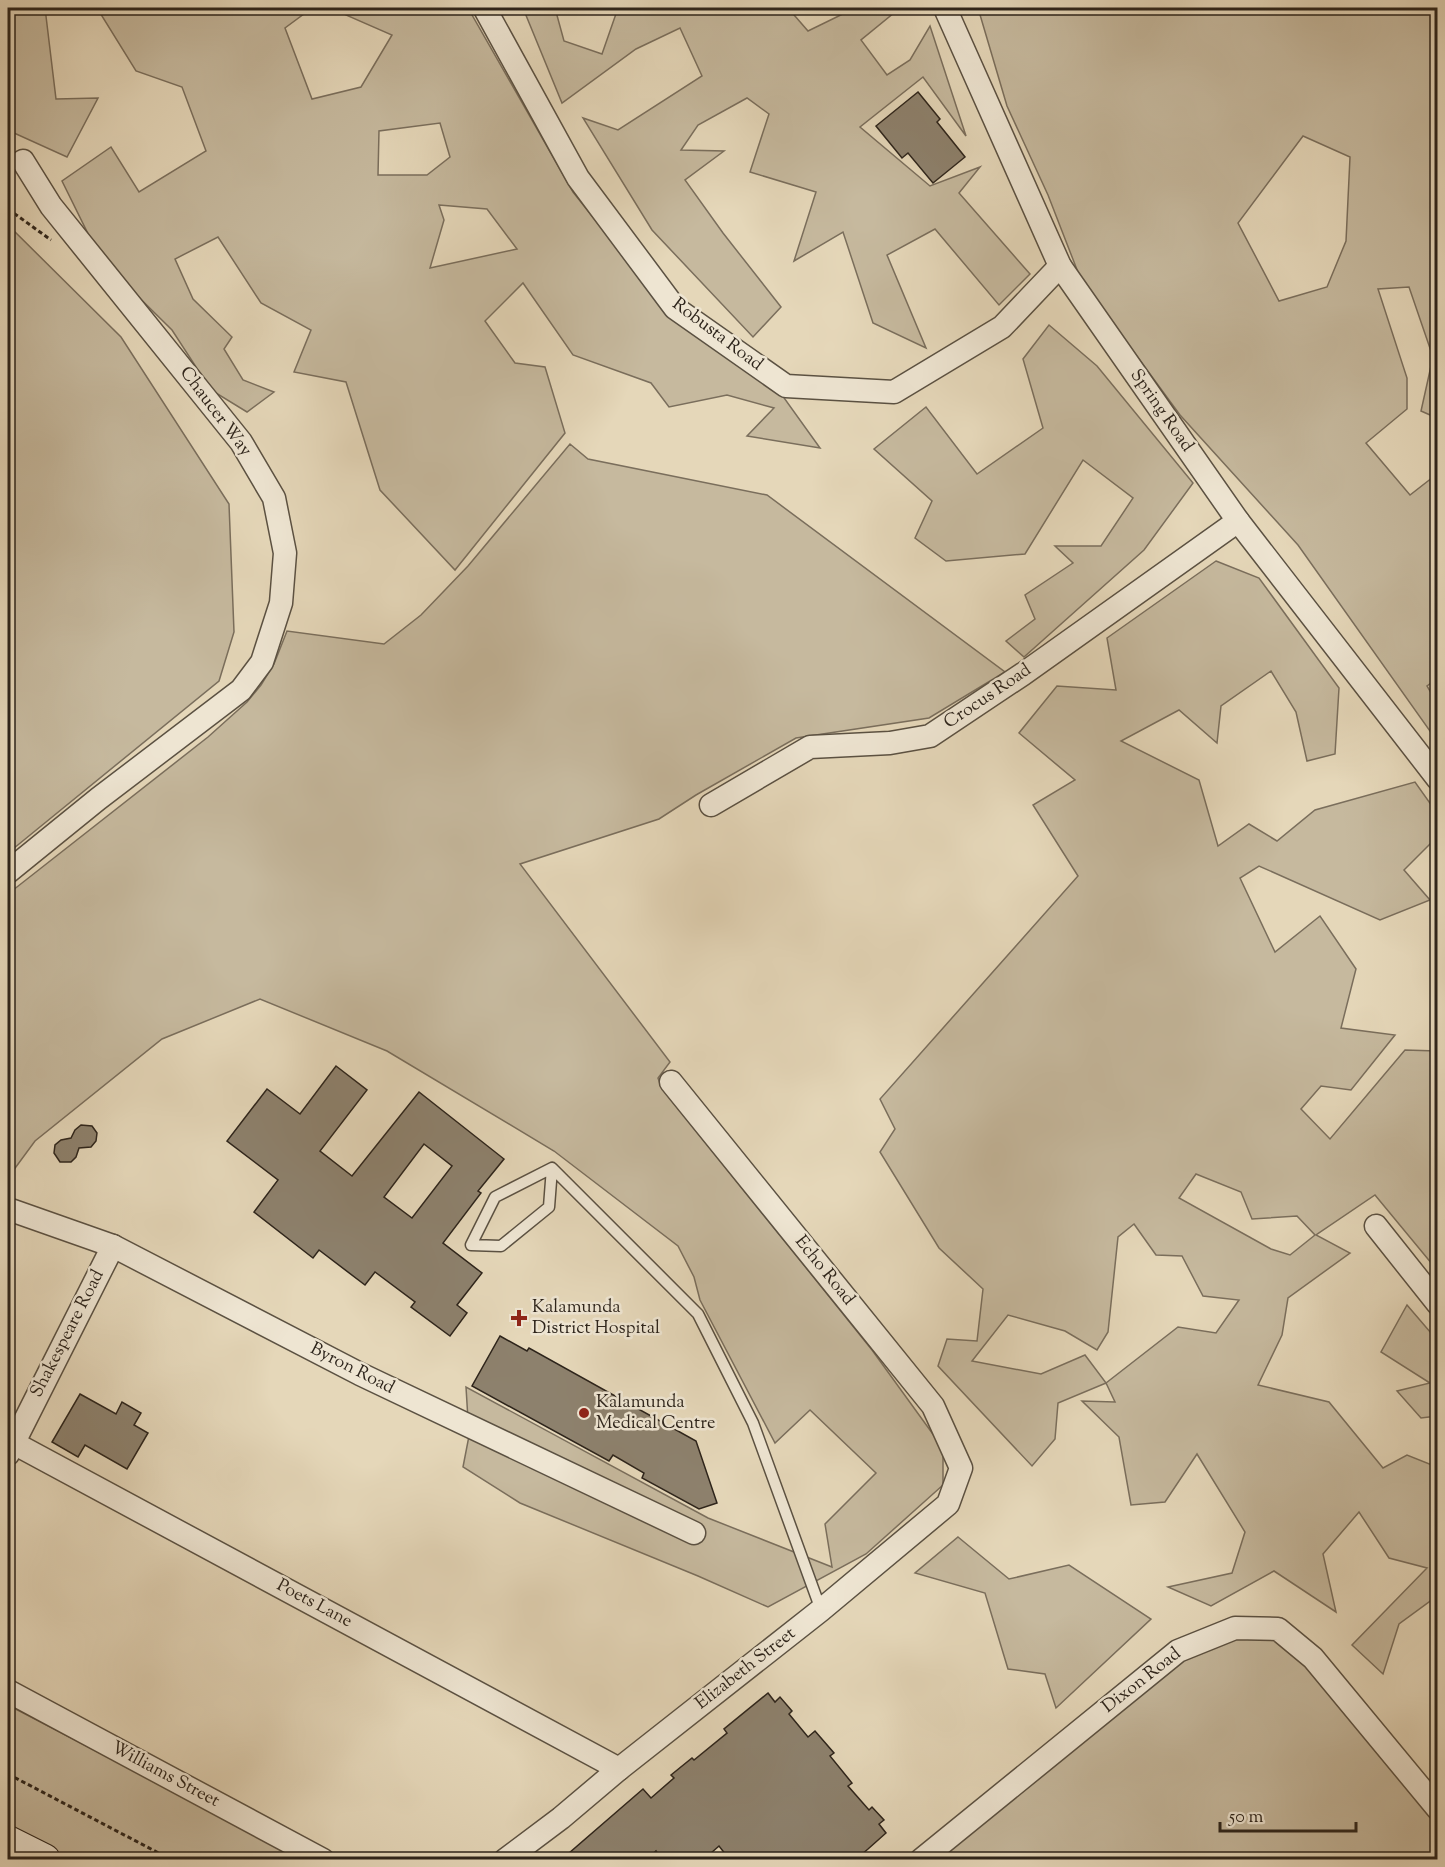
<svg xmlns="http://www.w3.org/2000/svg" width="1445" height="1867" viewBox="0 0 1445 1867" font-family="'Sorts Mill Goudy',serif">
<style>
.green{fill:#c6b99e;stroke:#7a6e5c;stroke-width:1.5;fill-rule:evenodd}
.building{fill:#8d816d;stroke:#2d241b;stroke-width:1.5;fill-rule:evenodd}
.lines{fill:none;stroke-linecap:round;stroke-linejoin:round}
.lane-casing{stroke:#5b5142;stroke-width:13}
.street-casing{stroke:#5b5142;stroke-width:25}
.secondary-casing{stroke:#2d241b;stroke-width:34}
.path{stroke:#2d241b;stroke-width:3;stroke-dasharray:4.5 3;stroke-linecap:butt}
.lane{stroke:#eee5d2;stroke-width:10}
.street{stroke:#eee5d2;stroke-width:22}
.secondary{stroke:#eee5d2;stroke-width:32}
.poi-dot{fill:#8f2418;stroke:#eee5d2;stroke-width:2}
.labels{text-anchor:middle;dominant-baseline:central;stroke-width:5;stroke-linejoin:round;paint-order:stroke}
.street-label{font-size:18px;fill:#2d241b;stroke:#eee5d2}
.poi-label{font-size:18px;fill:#2d241b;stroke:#eee5d2;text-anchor:start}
</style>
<rect width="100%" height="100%" fill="#e5d7b9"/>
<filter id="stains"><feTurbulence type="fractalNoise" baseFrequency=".00333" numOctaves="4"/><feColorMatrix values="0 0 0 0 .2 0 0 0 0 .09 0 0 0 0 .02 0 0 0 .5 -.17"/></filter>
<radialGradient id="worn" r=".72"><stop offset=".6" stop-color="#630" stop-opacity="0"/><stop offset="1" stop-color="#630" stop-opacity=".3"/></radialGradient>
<g class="green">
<path d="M13 8H45L56 99 98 98 67 157 14 133Z"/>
<path d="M97 8H312L285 28 312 99 361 87 392 35 339 12 341 8H468L573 192 663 305 777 388 820 448 747 436 774 408 727 395 669 407 651 383 573 355 523 283 485 321 515 363 545 367 565 433 455 570 380 490 346 382 294 372 311 330 261 303 218 237 175 259 193 299 232 337 224 349 243 380 274 392 247 412 211 390 172 330 101 260 62 181 111 147 139 192 206 151 182 87 136 71ZM440 123 450 157 427 175H378L379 131ZM439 205 487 209 517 249 430 268 444 220Z"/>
<path d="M523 8H555L564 41 602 54 618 8H788L808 31 855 8H900L861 40 887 75 910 60 930 26 966 136 923 77 860 127 930 186 980 167 959 193 1030 274 999 305 935 229 887 255 926 348 873 323 843 232 794 261 816 192 750 172 769 114 747 98 698 125 681 150 724 151 685 180 723 233 781 307 753 337 652 230 583 118 618 130 702 76 680 28 636 49 562 103Z"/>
<path d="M978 8H1437V418L1421 411 1433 357 1409 287 1378 289 1407 378V409L1366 443 1410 495 1437 474 1438 678 1427 686 1437 703V741L1298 545 1180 415 1081 280 1048 195 1007 106ZM1303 136 1350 157 1346 241 1327 287 1279 301 1238 223Z"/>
<path d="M8 225 121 337 229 504 234 632 219 681 8 853Z"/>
<path d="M1049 325 1097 366 1193 483 1144 550 1024 657 1006 641 1035 619 1025 595 1073 563 1055 546H1101L1133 498 1083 460 1025 554 946 561 915 538 932 501 874 449 926 407 977 474 1043 428 1023 359Z"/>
<path d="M570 444 588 459 767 495 1005 672 929 718 796 738 696 795 659 819 520 864 670 1062 658 1078 662 1088 872 1350 943 1448V1485L866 1554 768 1607 698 1576 520 1503 463 1467 469 1436 466 1387 708 1518 832 1567 825 1524 876 1473 810 1410 775 1443 700 1300 694 1277 678 1246 554 1151 387 1051 260 999 162 1039 35 1141 10 1175 8 1174V894L208 737 247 702 261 685 274 664 287 631 384 644 421 615 468 566Z"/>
<path d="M1216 561 1259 578 1339 688 1335 754 1307 761 1296 712 1271 671 1221 706 1217 743 1179 710 1121 741 1199 780 1218 846 1249 824 1277 841 1315 810 1415 782 1437 813V837L1404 870 1430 900 1380 920 1259 866 1240 878 1275 952 1320 916 1356 969 1341 1028 1395 1035 1351 1090 1321 1086 1301 1109 1330 1139 1405 1050 1437 1051 1438 1147 1433 1151 1438 1179 1437 1270 1375 1195 1316 1235 1350 1253 1288 1298 1282 1335 1258 1385 1329 1402 1383 1468 1407 1455 1437 1467V1596L1399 1624 1383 1674 1352 1645 1427 1568 1389 1558 1359 1512 1323 1554 1336 1612 1274 1571 1211 1606 1168 1587 1232 1573 1245 1532 1197 1454 1165 1502 1131 1505 1119 1437 1082 1401 1115 1402 1106 1383 1058 1403 1055 1439 1032 1466 938 1366 947 1339 977 1341 983 1289 939 1248 880 1152 895 1129 880 1099 1078 876 1033 805 1075 780 1019 733 1057 686 1116 690 1107 638ZM1196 1174 1241 1192 1252 1219 1297 1216 1315 1235 1290 1255 1271 1249 1179 1198ZM1134 1224 1156 1255 1182 1256 1203 1296 1239 1300 1216 1333 1178 1327 1106 1383 1085 1355 1041 1374 972 1361 1008 1315 1065 1331 1097 1350 1108 1332 1118 1237Z"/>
<path d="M1407 1305 1437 1340V1416L1421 1418 1397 1391 1430 1383 1381 1352Z"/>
<path d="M958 1537 1009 1579 1069 1565 1151 1619 1056 1708 1045 1674 1008 1669 985 1593 915 1573Z"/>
<path d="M1278 1629 1437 1814V1859L921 1860 1178 1651Z"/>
<path d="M8 1705 303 1859H68L8 1830Z"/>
</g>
<g class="building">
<path d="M918 92 940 119 937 122 965 157 933 183 908 153 902 158 876 126Z"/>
<path d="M336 1066 367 1090 320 1151 352 1176 419 1092 504 1159 478 1191 481 1193 443 1243 482 1273 457 1305 467 1313 450 1336 411 1307 415 1302 375 1272 365 1285 319 1250 313 1258 254 1212 278 1180 227 1141 267 1089 300 1114ZM424 1144 452 1166 412 1218 384 1197Z"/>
<path d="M81 1125 92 1126 97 1133 96 1141 91 1147 79 1148 76 1157 71 1162H60L54 1153 55 1145 61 1140 71 1138 75 1130Z"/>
<path d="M500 1336 527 1351 529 1348 696 1441 717 1503 699 1509 642 1478 644 1473 613 1455 609 1461 472 1386Z"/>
<path d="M80 1394 116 1414 122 1402 141 1413 134 1425 148 1433 127 1469 85 1445 78 1457 52 1442Z"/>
<path d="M768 1693 775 1702 780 1697 792 1711 789 1714 808 1737 815 1731 834 1753 830 1756 852 1783 848 1786 869 1810 872 1807 884 1820 879 1824 886 1833 868 1849 855 1860H730L719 1846 703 1860H662L656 1851 646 1860H561L643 1789 651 1798 674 1778 671 1775 692 1758 694 1760 727 1733 724 1729Z"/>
</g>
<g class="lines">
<defs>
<path id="lane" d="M552 1168 549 1207 501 1246 471 1245 495 1197 552 1168 698 1314 753 1423 821 1610"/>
<g id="street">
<path d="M945 8 1060 266 1238 521 1438 779"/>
<path d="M485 9 578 178 675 308 786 386 894 392 1002 327 1060 266"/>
<path d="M711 805 810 747 890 743 930 736 1023 674 1238 521"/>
<path d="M8 872 98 799 241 690 262 662 281 603 285 553 274 498 241 442 51 206 23 161"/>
<path d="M8 1209 113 1246 360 1374 694 1533"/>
<path d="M1376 1226 1438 1304"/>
<path d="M8 1440 619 1769"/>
<path d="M8 1454 113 1246"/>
<path d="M8 1691 323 1860"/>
<path d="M505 1860 561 1818 619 1769 821 1610 948 1504 961 1468 933 1406 671 1082"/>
<path d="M921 1860 1178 1651 1235 1628 1278 1629 1313 1658 1438 1809"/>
</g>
<path id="secondary" d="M8 1842 44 1860"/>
</defs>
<use href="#lane" class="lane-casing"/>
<use href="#street" class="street-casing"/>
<use href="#secondary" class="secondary-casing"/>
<g class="path">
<path d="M8 209 51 240"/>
<path d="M8 1774 172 1860"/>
</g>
<use href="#lane" class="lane"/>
<use href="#street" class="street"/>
<use href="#secondary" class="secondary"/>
</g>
<g class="poi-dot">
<path d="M516 1309h6v6h6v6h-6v6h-6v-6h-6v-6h6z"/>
<circle cx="584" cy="1413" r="6"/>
</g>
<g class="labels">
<g class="street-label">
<text transform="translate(717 335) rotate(37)">Robusta Road</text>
<text transform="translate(1161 411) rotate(55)">Spring Road</text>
<text transform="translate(215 412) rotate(53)">Chaucer Way</text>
<text transform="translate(988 697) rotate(-34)">Crocus Road</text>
<text transform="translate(824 1271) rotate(51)">Echo Road</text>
<text transform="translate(68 1334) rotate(-63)">Shakespeare Road</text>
<text transform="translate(352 1369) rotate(27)">Byron Road</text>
<text transform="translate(314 1604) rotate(28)">Poets Lane</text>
<text transform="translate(746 1669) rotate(-38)">Elizabeth Street</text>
<text transform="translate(1142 1681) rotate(-38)">Dixon Road</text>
<text transform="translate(165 1775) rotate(28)">Williams Street</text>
</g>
<g class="poi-label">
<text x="532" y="1308">Kalamunda<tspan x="532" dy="21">District Hospital</tspan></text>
<text x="596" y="1403">Kalamunda<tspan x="596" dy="21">Medical Centre</tspan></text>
</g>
</g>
<rect width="1445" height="1867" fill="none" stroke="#e5d7b9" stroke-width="30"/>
<rect x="9" y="9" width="1427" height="1849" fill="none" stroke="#2d241b" stroke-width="3"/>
<rect x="15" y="15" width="1415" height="1837" fill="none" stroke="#2d241b" stroke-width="1.5"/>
<path d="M1220 1822v9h136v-9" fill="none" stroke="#2d241b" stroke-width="3"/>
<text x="1229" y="1822" font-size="18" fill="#2d241b" stroke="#eee5d2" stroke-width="4.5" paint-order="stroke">50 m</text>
<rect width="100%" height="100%" filter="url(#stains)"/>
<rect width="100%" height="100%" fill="url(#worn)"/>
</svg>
